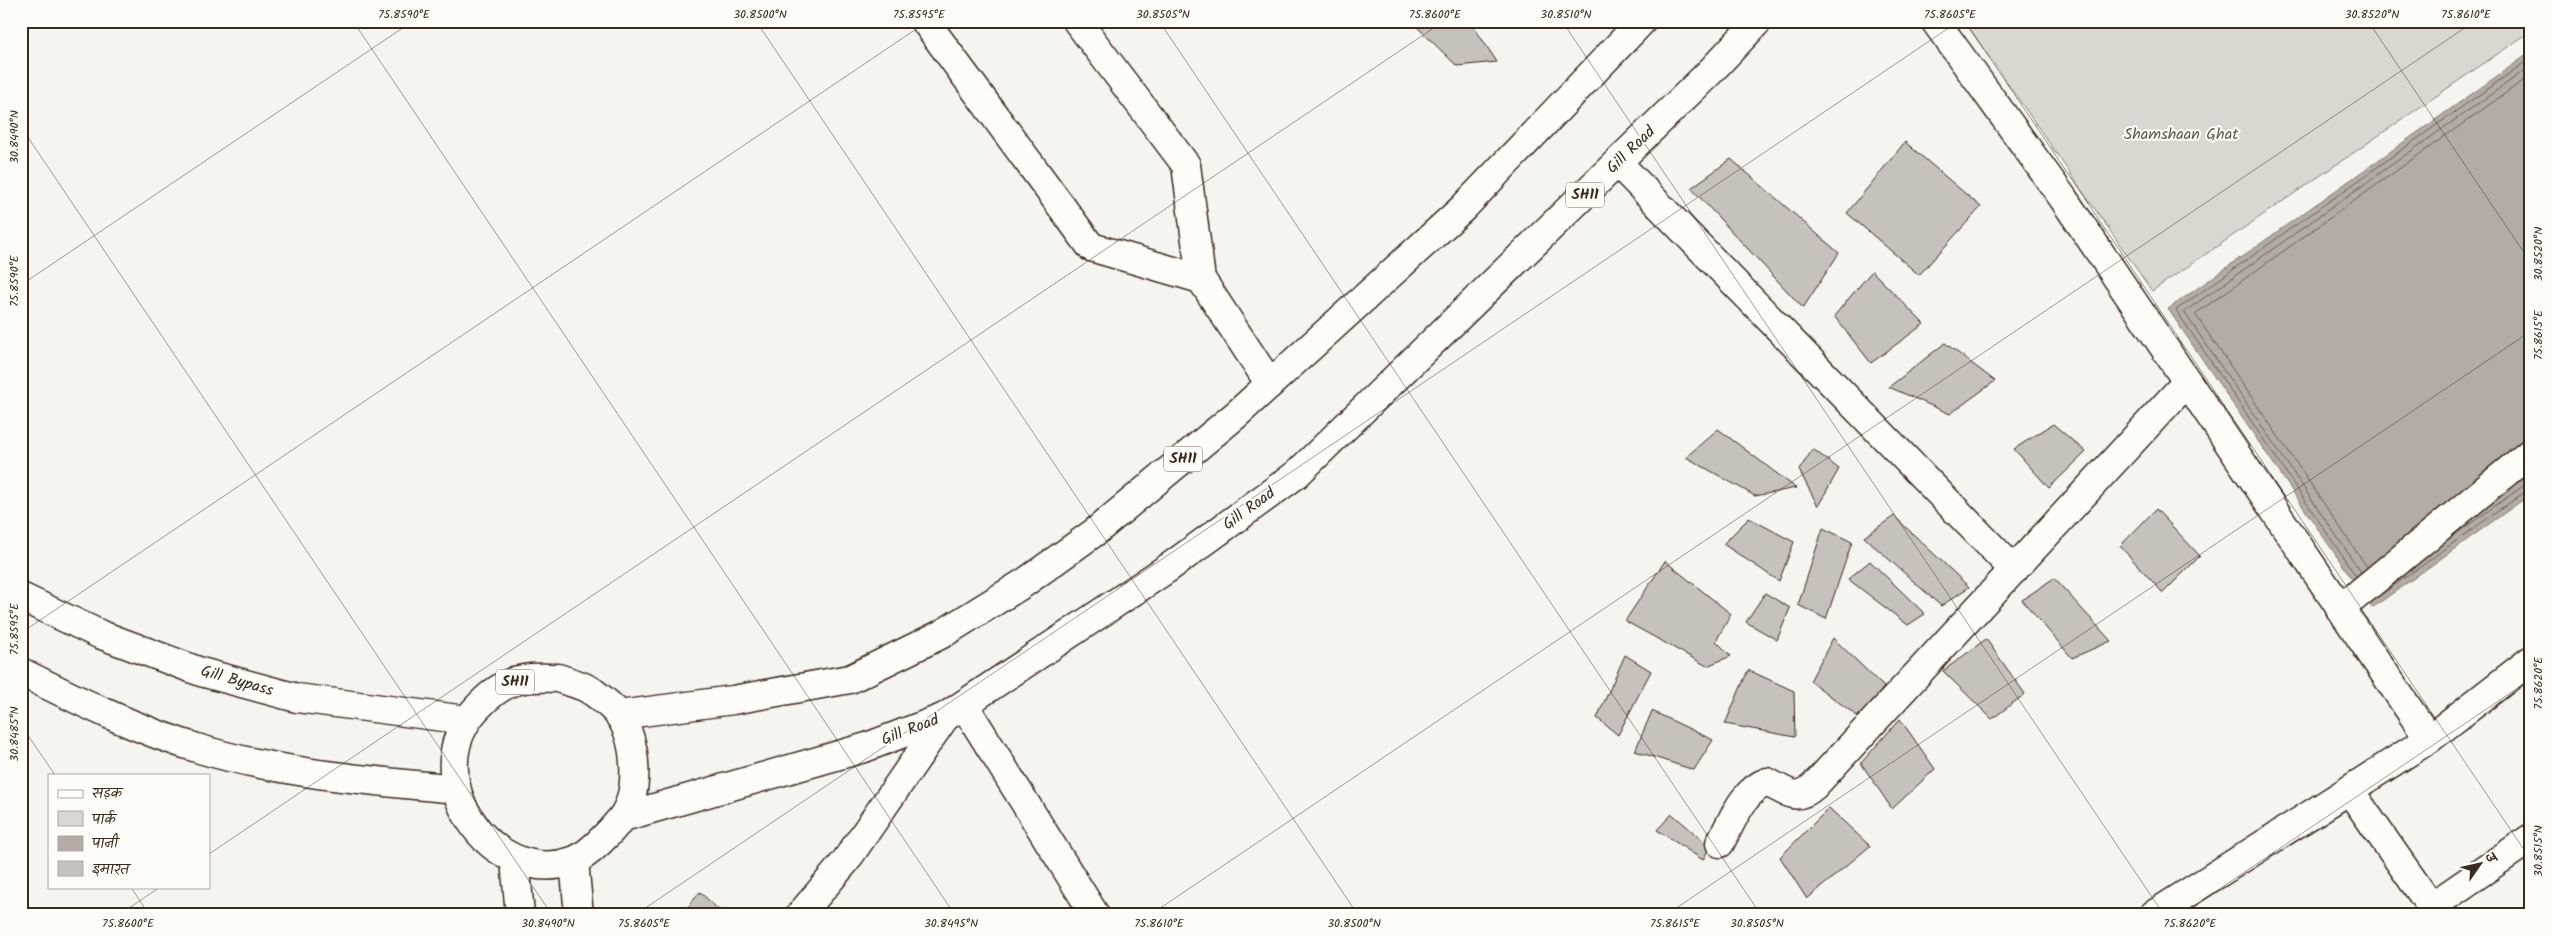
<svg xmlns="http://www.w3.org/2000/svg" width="2552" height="936" viewBox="0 0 2552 936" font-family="Kalam,'Playpen Sans Deva',sans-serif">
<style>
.green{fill:#dad6d0;stroke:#8a8077}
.water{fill:#b4aca4;stroke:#84786e}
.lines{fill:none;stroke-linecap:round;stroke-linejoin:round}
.shore{stroke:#6b5e54;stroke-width:1}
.building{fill:#c7c1bb;stroke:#3b2a1e}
.minor-casing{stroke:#3b2a1e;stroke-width:31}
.major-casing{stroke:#3b2a1e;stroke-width:31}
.minor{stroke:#fdfcf7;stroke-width:28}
.major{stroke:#fdfcf7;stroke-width:28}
.ticks{fill:none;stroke:#3b2a1e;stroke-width:1;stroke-opacity:0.45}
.labels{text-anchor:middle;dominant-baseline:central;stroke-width:4;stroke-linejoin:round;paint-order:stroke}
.shield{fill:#fdfcf7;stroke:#75695f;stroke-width:1}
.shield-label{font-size:15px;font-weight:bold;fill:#3b2a1e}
.park-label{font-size:16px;fill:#63554a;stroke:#fdfcf7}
.street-label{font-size:16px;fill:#3b2a1e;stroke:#fdfcf7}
.neatline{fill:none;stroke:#3b2a1e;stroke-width:2}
.ticks-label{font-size:12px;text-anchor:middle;fill:#3b2a1e}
</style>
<rect width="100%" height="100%" fill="#f5f4ee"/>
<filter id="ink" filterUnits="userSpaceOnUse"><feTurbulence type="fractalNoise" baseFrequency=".02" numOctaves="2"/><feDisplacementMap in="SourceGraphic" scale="10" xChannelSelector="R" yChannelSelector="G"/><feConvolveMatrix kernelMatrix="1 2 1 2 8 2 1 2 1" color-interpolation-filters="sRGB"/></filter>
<g filter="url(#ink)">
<path class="green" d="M1964 21H2531V31L2152 291Z"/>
<path class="water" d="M2531 52V494L2372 608 2168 309Z"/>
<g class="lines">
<g class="shore">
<path d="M2453 536 2523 486 2531 484"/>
<path d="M2367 567 2195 314 2531 75"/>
<path d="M2361 572 2184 312 2531 66"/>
<path d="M2356 576 2176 310 2531 58"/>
<path d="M2382 594 2526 491 2531 490"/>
</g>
</g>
<g class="building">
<path d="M1411 21H1470L1497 62 1457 66Z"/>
<path d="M1905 142 1981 207 1919 275 1847 213Z"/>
<path d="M1731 159 1839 253 1803 308 1691 188Z"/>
<path d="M1872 271 1924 324 1871 363 1834 316Z"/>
<path d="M1945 343 1995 381 1950 414 1889 387Z"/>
<path d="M2053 424 2086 452 2049 488 2014 449Z"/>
<path d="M1718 429 1796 488 1755 496 1686 457Z"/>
<path d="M1813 449 1839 469 1818 506 1799 470Z"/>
<path d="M2156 509 2200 556 2163 593 2120 546Z"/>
<path d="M1894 516 1969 587 1941 606 1864 537Z"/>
<path d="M1749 518 1794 542 1779 581 1723 544Z"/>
<path d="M1823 528 1852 542 1826 619 1798 605Z"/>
<path d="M1665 561 1731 614 1716 641 1731 656 1707 666 1625 621Z"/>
<path d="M1870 561 1925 614 1908 625 1848 579Z"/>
<path d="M2054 578 2111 641 2072 658 2022 600Z"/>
<path d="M1765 593 1790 608 1777 640 1746 622Z"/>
<path d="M1833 638 1884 687 1860 718 1810 681Z"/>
<path d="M1986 639 2025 694 1992 719 1943 671Z"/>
<path d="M1625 655 1651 671 1618 735 1597 718Z"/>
<path d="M1748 670 1794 691 1795 737 1725 724Z"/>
<path d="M1652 711 1713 740 1694 770 1635 751Z"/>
<path d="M1900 719 1935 769 1892 809 1861 763Z"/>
<path d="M1829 808 1870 846 1807 899 1780 857Z"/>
<path d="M1672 814 1710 846 1703 860 1657 830Z"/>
<path d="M700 892 724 915H681Z"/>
</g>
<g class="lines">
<defs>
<g id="minor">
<path d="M925 21 1091 247 1201 279"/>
<path d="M1077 21 1186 165 1201 279 1270 384"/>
<path d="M1935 21 2063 198 2429 739 2153 915"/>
<path d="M1618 163 2014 570"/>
<path d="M2340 609 2531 452"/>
<path d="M964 705 1095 915"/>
<path d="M2429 739 2531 660"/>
<path d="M2350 791 2437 915"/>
<path d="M1720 843C1732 822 1743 790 1767 782 1787 792 1796 802 1814 786L2187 382"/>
<path d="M515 860 520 915"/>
<path d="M574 861 579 915"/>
<path d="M2431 907 2531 838"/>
</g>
<g id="major">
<path d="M21 597 99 634 201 672 297 698 466 720"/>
<path d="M21 672C79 701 137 730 200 749 283 774 369 780 455 789"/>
<path d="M558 678C569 682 584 685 593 692 601 698 613 707 619 715 637 740 641 793 621 819 611 831 588 856 573 861 490 889 414 775 477 708 489 695 506 681 524 679 535 677 547 678 558 678Z"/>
<path d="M619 715 733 700 850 679 942 634 1024 583 1095 532 1237 414 1463 208 1642 21"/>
<path d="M623 817 867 747 945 717 1171 566 1297 474 1710 72 1758 21"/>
<path d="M800 915 845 862 945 717"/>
</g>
</defs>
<use href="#minor" class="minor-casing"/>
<use href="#major" class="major-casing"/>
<use href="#minor" class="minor"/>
<use href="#major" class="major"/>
</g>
</g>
<path class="ticks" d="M353 21 955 915M756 21 1358 915M1159 21 1761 915M1562 21 2164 915M1965 21 2531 860M2368 21 2531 263M21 127 552 915M21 285 413 21M21 633 928 21M21 725 55 775M209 854 1444 21M131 887 149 915M119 915 160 887M635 915 1959 21M1150 915 2475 21M1666 915 2531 331M2181 915 2531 679"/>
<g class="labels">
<g class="shield">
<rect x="1566" y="182.5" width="38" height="25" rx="4"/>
<rect x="1164" y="446.5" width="38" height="25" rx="4"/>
<rect x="496" y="669.5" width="38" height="25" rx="4"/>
</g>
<g class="shield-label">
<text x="1585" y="195">SH11</text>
<text x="1183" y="459">SH11</text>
<text x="515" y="682">SH11</text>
</g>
<g class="park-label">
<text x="2181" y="134">Shamshaan Ghat</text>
</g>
<g class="street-label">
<text transform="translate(1631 150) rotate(-44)">Gill Road</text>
<text transform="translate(1249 509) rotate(-36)">Gill Road</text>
<text transform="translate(237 681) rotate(16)">Gill Bypass</text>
<text transform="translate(910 730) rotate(-21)">Gill Road</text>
</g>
</g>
<rect width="2552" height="936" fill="none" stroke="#fdfcf7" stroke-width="55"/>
<rect x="48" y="774" width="162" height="115" fill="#fdfcf7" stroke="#afa8a0"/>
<rect x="58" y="790" width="25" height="8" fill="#fdfcf7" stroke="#afa8a0"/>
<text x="92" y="798" font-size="15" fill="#3b2a1e">सड़क</text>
<rect x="58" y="811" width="25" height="15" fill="#dad6d0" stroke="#afa8a0"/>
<text x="92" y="824" font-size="15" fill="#3b2a1e">पार्क</text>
<rect x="58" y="836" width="25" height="15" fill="#b4aca4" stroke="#afa8a0"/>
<text x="92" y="848" font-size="15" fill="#3b2a1e">पानी</text>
<rect x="58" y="861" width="25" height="15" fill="#c7c1bb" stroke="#afa8a0"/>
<text x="92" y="874" font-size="15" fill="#3b2a1e">इमारत</text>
<g transform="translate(2480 864) rotate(56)" stroke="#fdfcf7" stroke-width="4" paint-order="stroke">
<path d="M0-4L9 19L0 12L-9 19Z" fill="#3b2a1e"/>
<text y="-8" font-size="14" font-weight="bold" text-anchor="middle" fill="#3b2a1e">उ</text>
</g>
<rect x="28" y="28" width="2496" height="880" class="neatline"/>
<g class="ticks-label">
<text x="404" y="18">75.8590°E</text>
<text x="760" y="18">30.8500°N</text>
<text x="919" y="18">75.8595°E</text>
<text x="1163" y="18">30.8505°N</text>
<text x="1435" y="18">75.8600°E</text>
<text x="1566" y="18">30.8510°N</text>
<text x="1950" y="18">75.8605°E</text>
<text x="2372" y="18">30.8520°N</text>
<text x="2466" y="18">75.8610°E</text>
<text transform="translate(14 137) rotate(-90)" y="4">30.8490°N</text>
<text transform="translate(2538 254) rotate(-90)" y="4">30.8520°N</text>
<text transform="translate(14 281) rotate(-90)" y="4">75.8590°E</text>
<text transform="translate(2538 335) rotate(-90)" y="4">75.8615°E</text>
<text transform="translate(14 629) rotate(-90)" y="4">75.8595°E</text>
<text transform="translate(2538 683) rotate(-90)" y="4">75.8620°E</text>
<text transform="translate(14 734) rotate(-90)" y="4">30.8485°N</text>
<text transform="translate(2538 851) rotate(-90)" y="4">30.8515°N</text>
<text x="128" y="927">75.8600°E</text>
<text x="548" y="927">30.8490°N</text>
<text x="644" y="927">75.8605°E</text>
<text x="951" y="927">30.8495°N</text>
<text x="1159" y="927">75.8610°E</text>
<text x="1354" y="927">30.8500°N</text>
<text x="1675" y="927">75.8615°E</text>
<text x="1757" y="927">30.8505°N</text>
<text x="2190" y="927">75.8620°E</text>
</g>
</svg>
